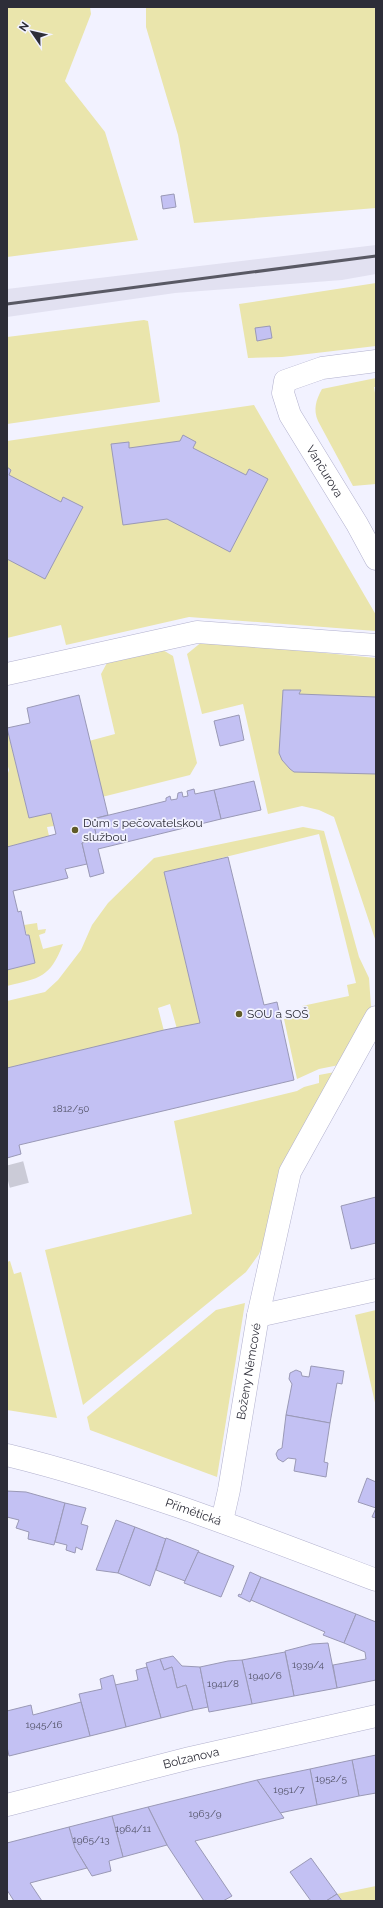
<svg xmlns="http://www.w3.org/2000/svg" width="383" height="1908" viewBox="0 0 383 1908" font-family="Raleway,sans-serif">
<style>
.built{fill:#e2e1f1}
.green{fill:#eae5ac}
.building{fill:#c3c1f3;stroke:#9a99b6}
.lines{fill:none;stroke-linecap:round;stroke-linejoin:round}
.minor-tunnel{stroke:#cbcbd7;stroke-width:22;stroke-dasharray:22 11;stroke-linecap:butt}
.minor-casing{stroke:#b2b1ce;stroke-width:23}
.major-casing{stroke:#b2b1ce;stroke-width:23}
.minor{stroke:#fff;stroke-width:22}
.major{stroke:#fff;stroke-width:22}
.rail{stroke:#595964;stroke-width:3}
.poi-dot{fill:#605b27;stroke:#f2f2ff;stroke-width:1.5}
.labels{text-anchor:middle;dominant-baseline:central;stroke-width:3.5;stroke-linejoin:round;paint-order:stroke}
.number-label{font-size:10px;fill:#525267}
.street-label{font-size:12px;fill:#2d2d38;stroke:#f2f2ff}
.poi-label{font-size:12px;fill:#2d2d38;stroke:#f2f2ff;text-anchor:start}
</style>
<rect width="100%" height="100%" fill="#f2f2ff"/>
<path class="built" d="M376 245V274L342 280 175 293 7 317V289Z"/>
<g class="green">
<path d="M7 7H90L91 14 65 81 105 132 138 240 7 257Z"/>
<path d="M146 7H376V208L194 223 178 135 146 27Z"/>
<path d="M376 283V346L282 357 248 358 239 304Z"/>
<path d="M144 320 148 321 160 402 7 424V337Z"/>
<path d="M376 378V387H374L376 399V484L353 486 318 421C313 409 316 400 322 389Z"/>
<path d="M254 405 376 615V631L189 617 66 645 61 625 7 638V441Z"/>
<path d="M203 641 376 658V942L334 817 319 810 302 806 268 814 243 704 202 714 187 654Z"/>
<path d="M161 649 173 656 197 763 190 775 102 797 89 741 115 734 101 674 108 661Z"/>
<path d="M7 728 29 818 51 813 54 826 47 827 49 836 7 847V776L9 770 7 763Z"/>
<path d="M303 827 324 831 359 957 369 978 371 1007 339 1065 319 1069 297 1079 284 1019 304 1015 302 1006 349 996 347 985 356 983 319 834 164 872 200 1023 177 1029 170 1004 158 1008 164 1031 7 1068V1001L45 992 58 980 81 950 92 925 108 903 154 858Z"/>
<path d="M37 923 38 930 46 929 45 933 39 935 43 949 63 944C50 978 40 978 7 986V970L35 963 24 925Z"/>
<path d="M335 1072 259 1254 246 1272 83 1405 45 1250 192 1214 174 1121 297 1091 304 1087 319 1083V1075Z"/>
<path d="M10 1261 14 1274 21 1272 57 1418 7 1410V1262Z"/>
<path d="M245 1303 217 1477 90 1430 87 1417 216 1310Z"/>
<path d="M376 1310V1407L355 1315Z"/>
<path d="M376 1886V1901H342L337 1894Z"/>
</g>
<g class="building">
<path d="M174 194 176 207 163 209 161 196Z"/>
<path d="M270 326 272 338 257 341 255 328Z"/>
<path d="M183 435 196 442 193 448 246 475 249 469 268 479 230 552 167 519 123 525 111 444 129 442V448L180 441Z"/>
<path d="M7 467 11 470 9 475 61 502 63 497 83 507 45 579 7 559Z"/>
<path d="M283 690H301L299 694 376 697V774L294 772 290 769 282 760 279 753Z"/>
<path d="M79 695 108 815 93 819 97 839 82 843 87 864 65 869 68 878 13 891 18 912 21 911 26 935H29L35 963 7 970V847L56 834 51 813 29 818 7 728 30 723 27 708Z"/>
<path d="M239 715 244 740 220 746 214 721Z"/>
<path d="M254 781 261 810 221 819 214 790Z"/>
<path d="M194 789 195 794 214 790 221 819 98 849 104 873 90 877 82 843 97 839 93 819 166 801V798L170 796 171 800 177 799 178 793 182 792 183 797 188 796 187 791Z"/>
<path d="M228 857 264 1005 277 1002 294 1080 19 1145 21 1154 7 1158V1068L164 1030 200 1023 164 872Z"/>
<path d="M376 1197V1243L351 1249 341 1206Z"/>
<path d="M311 1366 344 1371 342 1384 337 1383 330 1423 286 1415 292 1384 289 1379 290 1373 296 1370 301 1372 302 1376 309 1377Z"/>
<path d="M286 1415 330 1423 324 1462 328 1463 326 1477 294 1471 296 1459 288 1458 283 1462 278 1459 276 1454 278 1450 282 1448Z"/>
<path d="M367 1478 376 1482V1518L372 1517 376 1508 358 1502Z"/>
<path d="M7 1491 26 1492 65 1503 54 1545 28 1539 29 1532 16 1528 19 1520 7 1517Z"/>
<path d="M65 1503 86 1508 81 1524 88 1526 82 1550 76 1547 75 1553 66 1550 67 1545 55 1542Z"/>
<path d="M116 1520 135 1527 118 1573 96 1570Z"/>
<path d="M135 1527 166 1539 150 1586 118 1573Z"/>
<path d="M166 1538 199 1551 185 1581 156 1570Z"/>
<path d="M198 1552 234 1566 221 1597 184 1583Z"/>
<path d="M250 1572 261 1577 250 1602 238 1596 239 1594 241 1595Z"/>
<path d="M261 1577 356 1614 344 1643 323 1635 325 1632 251 1600Z"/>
<path d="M356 1614 376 1622V1680L337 1688 333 1665 366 1659 365 1652 344 1643Z"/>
<path d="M328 1643 337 1688 294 1696 285 1651 312 1644Z"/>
<path d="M285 1652 294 1696 252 1704 242 1660Z"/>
<path d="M173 1656 182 1666 200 1667 208 1707 193 1710 186 1685 177 1688 172 1667 164 1670 160 1659Z"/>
<path d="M160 1659 164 1670 172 1667 177 1688 186 1685 193 1710 161 1718 146 1663Z"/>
<path d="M242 1660 252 1704 209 1712 200 1667 228 1661Z"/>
<path d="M147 1667 161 1718 126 1727 115 1685 138 1680 136 1670Z"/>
<path d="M113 1675 126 1727 90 1736 79 1694 102 1689 100 1679Z"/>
<path d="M81 1702 90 1736 9 1756 7 1747V1711L31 1705 33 1715Z"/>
<path d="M376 1755V1793L359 1796 352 1760Z"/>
<path d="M352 1760 359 1796 317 1805 310 1769Z"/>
<path d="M310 1769 317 1805 280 1813 257 1780Z"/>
<path d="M257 1780 284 1818 195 1841 232 1896 223 1901H204L167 1845 148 1807Z"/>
<path d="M148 1807 167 1845 123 1857 112 1816Z"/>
<path d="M112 1816 123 1857 109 1861 111 1871 92 1876 75 1848 69 1827Z"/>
<path d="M69 1827 75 1848 87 1868 30 1883 42 1901H14L7 1890V1843Z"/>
<path d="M311 1858 337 1894 326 1901H311L290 1872Z"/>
<path d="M337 1894 342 1901H326Z"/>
</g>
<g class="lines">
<path class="minor-tunnel" d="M7 1177 26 1172"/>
<defs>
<g id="minor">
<path id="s1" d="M376 361 322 368 285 381 283 393 290 415 357 524 376 559"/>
<path d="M7 674 197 632 376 645"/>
<path d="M258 1316 376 1290"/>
<path id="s2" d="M222 1521 229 1490 258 1316 290 1172 376 1017"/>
<path id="s3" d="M7 1805 190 1758 376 1716"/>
</g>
<g id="major">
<path id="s4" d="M7 1455C133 1486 255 1534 376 1580"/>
</g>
</defs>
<use href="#minor" class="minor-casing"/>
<use href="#major" class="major-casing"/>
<use href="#minor" class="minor"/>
<use href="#major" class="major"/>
<path class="rail" d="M7 304 376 256"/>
</g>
<g class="poi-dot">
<circle cx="75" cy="830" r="4"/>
<circle cx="239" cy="1014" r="4"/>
</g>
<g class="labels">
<g class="number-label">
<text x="71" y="1108">1812/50</text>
<text x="308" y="1664">1939/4</text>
<text x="265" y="1675">1940/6</text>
<text x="223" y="1683">1941/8</text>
<text x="44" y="1724">1945/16</text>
<text x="331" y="1778">1952/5</text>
<text x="289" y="1789">1951/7</text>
<text x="205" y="1813">1963/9</text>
<text x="133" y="1828">1964/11</text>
<text x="91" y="1839">1965/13</text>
</g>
<g class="street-label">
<text stroke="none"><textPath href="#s1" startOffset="195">Vančurova</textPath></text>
<text stroke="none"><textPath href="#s2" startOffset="152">Boženy Němcové</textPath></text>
<text stroke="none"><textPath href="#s4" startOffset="195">Přímětická</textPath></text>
<text stroke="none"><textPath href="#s3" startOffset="190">Bolzanova</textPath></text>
</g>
<g class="poi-label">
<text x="83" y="823">Dům s pečovatelskou<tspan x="83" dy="14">službou</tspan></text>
<text x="247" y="1014">SOU a SOŠ</text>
</g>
</g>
<rect width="383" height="1908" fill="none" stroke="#2d2d38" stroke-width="16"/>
<g transform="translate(32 32) rotate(304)" stroke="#f2f2ff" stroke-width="3" paint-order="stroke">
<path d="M0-3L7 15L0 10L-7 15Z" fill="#2d2d38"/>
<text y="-6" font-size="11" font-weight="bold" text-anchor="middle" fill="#2d2d38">N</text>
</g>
</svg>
